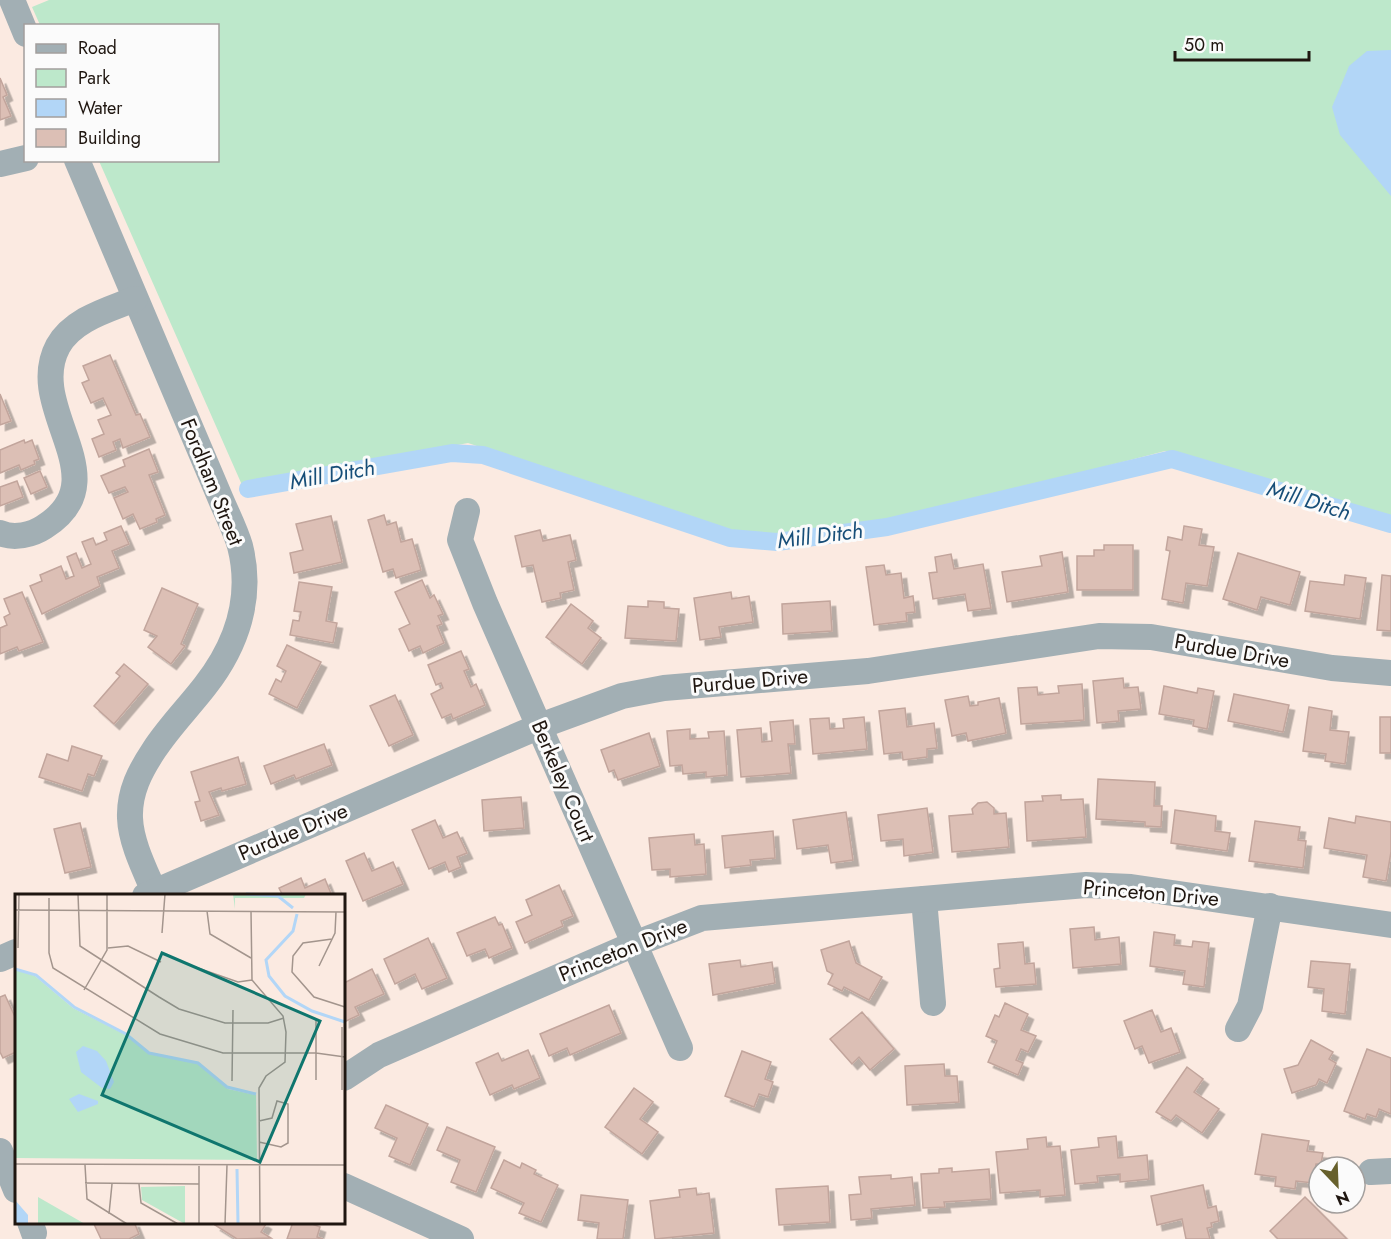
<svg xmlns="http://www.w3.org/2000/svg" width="1391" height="1239" viewBox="0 0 1391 1239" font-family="Jost,sans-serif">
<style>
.green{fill:#bde8cb}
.water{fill:#b2d6f7}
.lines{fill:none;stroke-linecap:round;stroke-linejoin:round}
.canal{stroke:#b2d6f7;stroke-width:18}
.building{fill:#dcbfb5;stroke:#c2a59c;stroke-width:1.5;filter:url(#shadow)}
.minor{stroke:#a2afb4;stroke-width:26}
.labels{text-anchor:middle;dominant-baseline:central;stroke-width:6;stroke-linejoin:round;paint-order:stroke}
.street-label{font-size:21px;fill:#1f1610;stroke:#fbfbfb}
.water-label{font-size:22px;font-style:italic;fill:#174e78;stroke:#fbfbfb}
.inset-river{fill:none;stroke:#b2d6f7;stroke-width:3}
.inset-road{fill:none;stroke:#a3958d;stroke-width:1.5}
.view{fill:#0f766e;fill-opacity:0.15;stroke:#0f766e;stroke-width:3}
.inset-edge{fill:none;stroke:#1f1610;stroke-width:3}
</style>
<defs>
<filter id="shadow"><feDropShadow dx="5.5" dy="5.5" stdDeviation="0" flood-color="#0004"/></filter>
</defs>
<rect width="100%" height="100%" fill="#fbeae1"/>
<path class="green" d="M49 0H1391V517L1165 451 882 524 777 535 738 533 468 443 242 485 99 161 218 160V26L40 25 32 7Z"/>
<path class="water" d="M1391 50V196L1340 135 1332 107 1349 66 1367 51Z"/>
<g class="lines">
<path class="canal" d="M248 489 452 453 483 455 730 538 777 542 887 527 1172 459 1391 524"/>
</g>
<g class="building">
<path d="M0 78 7 95 3 97 11 116 0 120Z"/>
<path d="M110 355 136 415 140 414 150 437 123 448 120 439 113 442 116 450 99 457 92 439 104 434 98 420 111 415 103 398 91 403 82 383 89 380 83 366Z"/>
<path d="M0 394 11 421 0 425Z"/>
<path d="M24 440 25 443 32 440 39 459 34 461 35 464 21 470 19 465 0 473V450Z"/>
<path d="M149 449 158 472 149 475 165 515 156 519 157 522 140 529 133 514 123 519 114 498 128 492 125 487 109 493 101 476 125 466 123 460Z"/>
<path d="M40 471 47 487 31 494 24 478Z"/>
<path d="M17 481 23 497 0 506V487Z"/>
<path d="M384 515 387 525 396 522 401 542 412 539 421 570 396 578 393 569 383 572 368 520Z"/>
<path d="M331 516 342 562 294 573 290 553 303 550 296 524Z"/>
<path d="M121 526 129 544 112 551 119 568 97 577 100 586 42 614 30 586 42 581 40 575 61 566 66 579 74 576 67 557 76 553 82 568 91 564 82 542 93 538 96 545 107 540 104 533Z"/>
<path d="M1184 526 1202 529 1199 545 1214 547 1207 586 1186 583 1183 603 1162 599 1170 551 1166 550 1168 537 1182 540Z"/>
<path d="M540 530 543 541 570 535 576 560 568 562 574 590 560 593 561 598 542 602 533 565 522 567 515 536Z"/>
<path d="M1104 545H1133V590H1077V556H1094V550H1104Z"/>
<path d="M1062 552 1068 592 1007 602 1002 572 1042 566 1040 556Z"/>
<path d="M1238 553 1300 572 1290 605 1261 597 1257 610 1223 599Z"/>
<path d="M951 554 954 569 983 564 991 608 968 611 965 594 933 599 929 573 937 572 935 557Z"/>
<path d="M884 565 886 575 901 573 904 598 913 596 915 612 906 613 907 621 874 625 866 567Z"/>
<path d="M1345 575 1366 578 1360 619 1305 611 1310 581 1344 585Z"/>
<path d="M1382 575 1391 576V631L1377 630Z"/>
<path d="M422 580 430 598 434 595 443 614 438 616 442 624 437 626 444 643 423 653 420 646 409 651 399 629 410 624 395 592Z"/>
<path d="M299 582 332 587 326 621 337 623 333 643 290 635 293 620 299 621 301 612 294 611Z"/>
<path d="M162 588 198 604 181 644 185 646 171 664 148 647 157 636 144 630Z"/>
<path d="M22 592 43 642 19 651 17 647 0 654V628L7 625 4 617 10 614 4 599Z"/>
<path d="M731 592 732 599 749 596 753 622 719 627 721 637 700 640 694 598Z"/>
<path d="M648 601 664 602V608L679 609 676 641 625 638 628 606 648 607Z"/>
<path d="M830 601 832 631 783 634 782 604Z"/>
<path d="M571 604 593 621 588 628 601 638 582 664 546 637Z"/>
<path d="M287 645 321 662 297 708 269 694 276 679 281 682 286 671 277 666Z"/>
<path d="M461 651 469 669 464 671 471 687 476 684 485 705 453 719 451 714 442 718 431 694 443 688 441 683 436 685 428 665Z"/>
<path d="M124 664 148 684 114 724 94 706 120 676 116 673Z"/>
<path d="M1123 678 1124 688 1138 687 1141 709 1118 711 1119 721 1097 723 1093 681Z"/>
<path d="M1082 684 1084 720 1021 724 1018 688 1037 687 1038 695 1059 693 1058 686Z"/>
<path d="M1164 686 1197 693 1198 688 1214 691 1207 729 1193 726 1194 720 1159 714Z"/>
<path d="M1234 694 1289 705 1283 732 1228 721Z"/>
<path d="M395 695 413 735 389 746 370 706Z"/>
<path d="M968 696 970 706 978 705V702L999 698 1006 733 968 741 966 733 952 736 945 700Z"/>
<path d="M1309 707 1332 711 1330 730 1349 732 1345 764 1325 761 1326 754 1303 751Z"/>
<path d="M905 708 907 727 934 723 937 748 927 749V757L903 760 902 752 884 754 879 711Z"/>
<path d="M864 717 867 749 813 754 810 719 829 718 830 729 844 728 843 719Z"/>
<rect x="1380" y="717" width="11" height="36"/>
<path d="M793 720 795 744H788L791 773 741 777 737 730 761 728 762 742 772 741 770 722Z"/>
<path d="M690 729V739L709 738 708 732 724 731 727 775 706 777V772L683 774 682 765 670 766 667 731Z"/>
<path d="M649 733 660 766 618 780 614 770 609 772 601 750Z"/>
<path d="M324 744 332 765 296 779 294 775 271 784 264 766Z"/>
<path d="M72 746 102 756 94 776 88 774 82 791 39 777 47 754 68 761Z"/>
<path d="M238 757 246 784 222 791 221 788 209 792 219 815 201 821 195 802 200 801 191 772Z"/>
<path d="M1098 779 1155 782 1154 806H1162L1161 827 1145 826V822L1096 819Z"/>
<path d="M1061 795V800L1083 799 1086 837 1027 841 1025 802 1043 801 1042 796Z"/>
<path d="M521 797 524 828 484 831 482 800Z"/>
<path d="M987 802 994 808V814L1006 813 1009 847 952 852 949 816 973 814 972 809 978 803Z"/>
<path d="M927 808 933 852 904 856 903 839 881 841 878 815Z"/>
<path d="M1175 810 1216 816 1215 831 1230 833 1227 851 1171 843Z"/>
<path d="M846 812 853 860 831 863 828 845 797 849 793 820Z"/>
<path d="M1356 816 1391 822V852L1386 881 1363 877 1367 855 1324 848 1329 818 1355 823Z"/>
<path d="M435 820 443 838 457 832 467 853 457 857 461 867 449 872 445 862 429 869 412 830Z"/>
<path d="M1255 821 1300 827 1298 840 1306 841 1303 868 1249 861Z"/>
<path d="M80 823 91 867 65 873 54 829Z"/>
<path d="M773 831 775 858 750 860 751 865 725 868 722 836Z"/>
<path d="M694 834 695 845 704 844 706 874 670 877V869L652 870 649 838Z"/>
<path d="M364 853 372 871 393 862 403 884 363 901 346 861Z"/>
<path d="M301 878 305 888 325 879 332 896H283L279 888Z"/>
<path d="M559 885 573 916 561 921 563 926 525 943 516 922 532 915 526 900Z"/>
<path d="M495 917 499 925 502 924 512 948 489 958 485 949 467 956 457 933Z"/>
<path d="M1094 927 1095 940 1119 937 1121 964 1073 968 1070 929Z"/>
<path d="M1154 932 1175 935 1174 945 1192 947 1193 941 1209 943 1204 987 1183 984 1185 971 1150 966Z"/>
<path d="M428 938 447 978 422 989 415 974 395 984 384 959Z"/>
<path d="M849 941 856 963 882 977 869 1000 844 987 842 991 828 984 833 974 827 971 821 950Z"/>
<path d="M1023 942 1025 964 1034 963 1036 984 996 987 994 969 1000 968 998 944Z"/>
<path d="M740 960 741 967 772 962 775 983 713 995 709 964Z"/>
<path d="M1311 961 1350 964 1345 1014 1322 1011 1324 989 1308 987Z"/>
<path d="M372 969 384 994 355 1007 359 1015 344 1022V983Z"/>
<path d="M5 995 16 1019V1052L3 1058 0 1052V997Z"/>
<path d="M1005 1003 1028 1014 1021 1030 1036 1036 1028 1052 1021 1049 1016 1060 1023 1063 1018 1075 988 1062 997 1041 986 1036 995 1015 999 1017Z"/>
<path d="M609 1005 621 1033 570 1055 567 1048 549 1056 540 1034Z"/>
<path d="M1152 1010 1161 1032 1171 1028 1180 1052 1149 1063 1142 1046 1135 1049 1124 1021Z"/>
<path d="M862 1012 894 1049 870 1070 859 1057 852 1064 830 1039Z"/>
<path d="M1311 1040 1333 1052 1329 1059 1336 1063 1327 1083 1319 1079 1316 1085 1292 1093 1284 1069 1298 1065Z"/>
<path d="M1367 1049 1391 1058V1114L1379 1109 1376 1117 1367 1114 1365 1119 1344 1111Z"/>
<path d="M528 1050 540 1078 514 1089 512 1085 490 1095 476 1063 498 1053 502 1061Z"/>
<path d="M742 1051 771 1062 765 1079 773 1082 768 1097 759 1094 754 1107 725 1096Z"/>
<path d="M944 1064 945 1076H957L959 1102 907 1105 905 1066Z"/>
<path d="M1187 1067 1203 1079 1194 1092 1219 1109 1202 1133 1176 1115 1171 1121 1156 1112Z"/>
<path d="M634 1088 653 1102 640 1119 658 1132 642 1154 605 1127Z"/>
<path d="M386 1105 428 1124 410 1165 389 1156 397 1138 375 1128Z"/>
<path d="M447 1127 495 1147 476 1192 451 1182 460 1160 437 1150Z"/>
<path d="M1262 1134 1309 1141 1307 1151 1323 1153 1321 1164H1316L1313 1183 1296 1181 1295 1189 1275 1186 1276 1177 1255 1174Z"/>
<path d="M1116 1136 1118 1158 1147 1155 1149 1179 1120 1182V1174L1097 1176 1098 1182 1075 1184 1071 1150 1099 1147 1098 1138Z"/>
<path d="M1046 1137 1047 1147 1060 1146 1065 1195 1040 1197V1190L1000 1193 996 1152 1028 1149 1027 1139Z"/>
<path d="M504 1160 520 1168 522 1163 536 1170 534 1174 558 1185 541 1222 519 1213 524 1203 491 1188Z"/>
<path d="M952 1168V1172L989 1169 991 1199 944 1202 945 1207 923 1208 921 1174 939 1173V1169Z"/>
<path d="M891 1175V1179L912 1177 915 1205 871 1209 872 1218 851 1220 849 1195 861 1194 859 1177Z"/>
<path d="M1203 1185 1208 1208 1216 1206 1219 1221 1211 1223 1212 1227 1207 1228 1210 1239H1186L1182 1219 1157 1225 1151 1196Z"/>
<path d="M828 1186 830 1222 779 1225 776 1189Z"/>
<path d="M696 1188 697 1195 709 1193 714 1233 655 1239 650 1201 680 1197 679 1190Z"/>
<path d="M581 1195 628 1200 623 1239H597L599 1223 578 1220Z"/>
<path d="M1305 1197 1347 1239H1278L1270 1231Z"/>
<path d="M93 1222H134L139 1234 129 1239H101Z"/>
<path d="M217 1222H263L266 1224 261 1232 271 1238 237 1239 215 1225Z"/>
<path d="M293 1222H307L320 1227 317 1237 323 1239H287Z"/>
</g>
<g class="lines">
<g class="minor">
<path d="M12 0 26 34"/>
<path d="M77 160 219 495C226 512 235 529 240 546 253 597 237 645 205 686 188 708 169 727 154 750 140 771 129 792 130 818 131 844 146 872 156 896"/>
<path d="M0 164 26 158"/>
<path d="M467 511 460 540 485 603 680 1048"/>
<path d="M0 533C14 539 32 535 44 527 121 479 24 409 58 346 73 319 108 310 135 299"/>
<path d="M145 896 540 726 622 696 664 688 868 671 1099 636 1151 637 1332 668 1391 673"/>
<path d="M924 899 933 1003"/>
<path d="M0 959 16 952"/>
<path d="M1238 1029 1250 1006 1270 906"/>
<path d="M344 1078 379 1055 632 945 702 918 1086 885 1131 887 1391 925"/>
<path d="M0 1151 16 1190"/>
<path d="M1371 1172 1391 1171"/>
<path d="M344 1186 461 1239"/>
<path d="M30 1222 34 1233"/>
</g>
</g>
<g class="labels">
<g class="street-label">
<text transform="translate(212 482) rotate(68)">Fordham Street</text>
<text transform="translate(1232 651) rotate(10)">Purdue Drive</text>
<text transform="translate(750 681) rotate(-5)">Purdue Drive</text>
<text transform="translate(563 781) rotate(67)">Berkeley Court</text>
<text transform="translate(293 832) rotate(-23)">Purdue Drive</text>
<text transform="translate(1151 893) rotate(5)">Princeton Drive</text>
<text transform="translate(623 950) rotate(-22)">Princeton Drive</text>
</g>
<g class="water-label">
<text transform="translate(332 474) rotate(-10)">Mill Ditch</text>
<text transform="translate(1309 500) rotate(17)">Mill Ditch</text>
<text transform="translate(820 535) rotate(-7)">Mill Ditch</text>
</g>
</g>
<g transform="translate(15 894)">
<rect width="330" height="330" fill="#fbeae1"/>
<path d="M218 0H291L289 4H220V15ZM0 75 20 82 58 114 113 142 134 160 183 169 213 195 241 201 242 266 0 264ZM170 292V330L127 306 126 293ZM23 303 70 330H23Z" fill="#bde8cb"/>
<path d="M68 152 82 157 91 167 99 188 95 195 87 194 66 178 61 158ZM64 200 83 207V210L63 218 54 205ZM0 306 13 321V330H0Z" fill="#b2d6f7"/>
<path class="inset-river" d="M231 0 263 2 278 14M282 20 278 37 251 66 254 82 270 102 297 117 330 128M0 75 21 81 59 113 111 140 134 159 183 169 212 193 241 200M222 275 223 330"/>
<path class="inset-road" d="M63 0 65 52 144 103 164 115 210 129H253L269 124M34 4V59L38 74 145 140 208 159H301L330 163M0 16 330 18M192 17 195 40 236 64M236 17 237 86 268 122 271 138 270 168 251 182 244 194 245 330M147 39 150 0M317 45 288 49 278 62 277 78 299 103 330 113M3 54 4 0M93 54 113 52 146 68M304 72 320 39 321 18M180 73 223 88 237 86M69 96 92 56V0M301 126V186M327 133V196M217 187 218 116M244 248 266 253 273 249V210L262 207 257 224 244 227M0 270 330 271M70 271 72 305 112 330M184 272V330M70 289 184 290M124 290 126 309 163 330M94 320 97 290M210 330 212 271"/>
<path class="view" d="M147 59 305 127 245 268 87 201Z"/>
<rect width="330" height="330" class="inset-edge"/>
</g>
<rect x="24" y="24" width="195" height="138" fill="#fbfbfb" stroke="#a39f9d" stroke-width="1.5"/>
<rect x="36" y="44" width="30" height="9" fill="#a2afb4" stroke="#a39f9d" stroke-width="1.5"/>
<text x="78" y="54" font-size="18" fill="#1f1610">Road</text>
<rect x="36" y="69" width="30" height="18" fill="#bde8cb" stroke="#a39f9d" stroke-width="1.5"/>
<text x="78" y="84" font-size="18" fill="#1f1610">Park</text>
<rect x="36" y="99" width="30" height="18" fill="#b2d6f7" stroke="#a39f9d" stroke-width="1.5"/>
<text x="78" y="114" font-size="18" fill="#1f1610">Water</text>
<rect x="36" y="129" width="30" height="18" fill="#dcbfb5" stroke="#a39f9d" stroke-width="1.5"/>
<text x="78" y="144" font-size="18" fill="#1f1610">Building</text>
<g transform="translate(1337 1185) rotate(157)"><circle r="28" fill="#fbfbfb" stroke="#a39f9d" stroke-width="1.5"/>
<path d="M0-4.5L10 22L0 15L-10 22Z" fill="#67602c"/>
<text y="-9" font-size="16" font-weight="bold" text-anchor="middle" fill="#1f1610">N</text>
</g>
<path d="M1175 51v9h134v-9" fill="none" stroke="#1f1610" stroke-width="3"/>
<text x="1184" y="51" font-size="18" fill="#1f1610" stroke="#fbfbfb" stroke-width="4.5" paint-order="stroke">50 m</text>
</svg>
